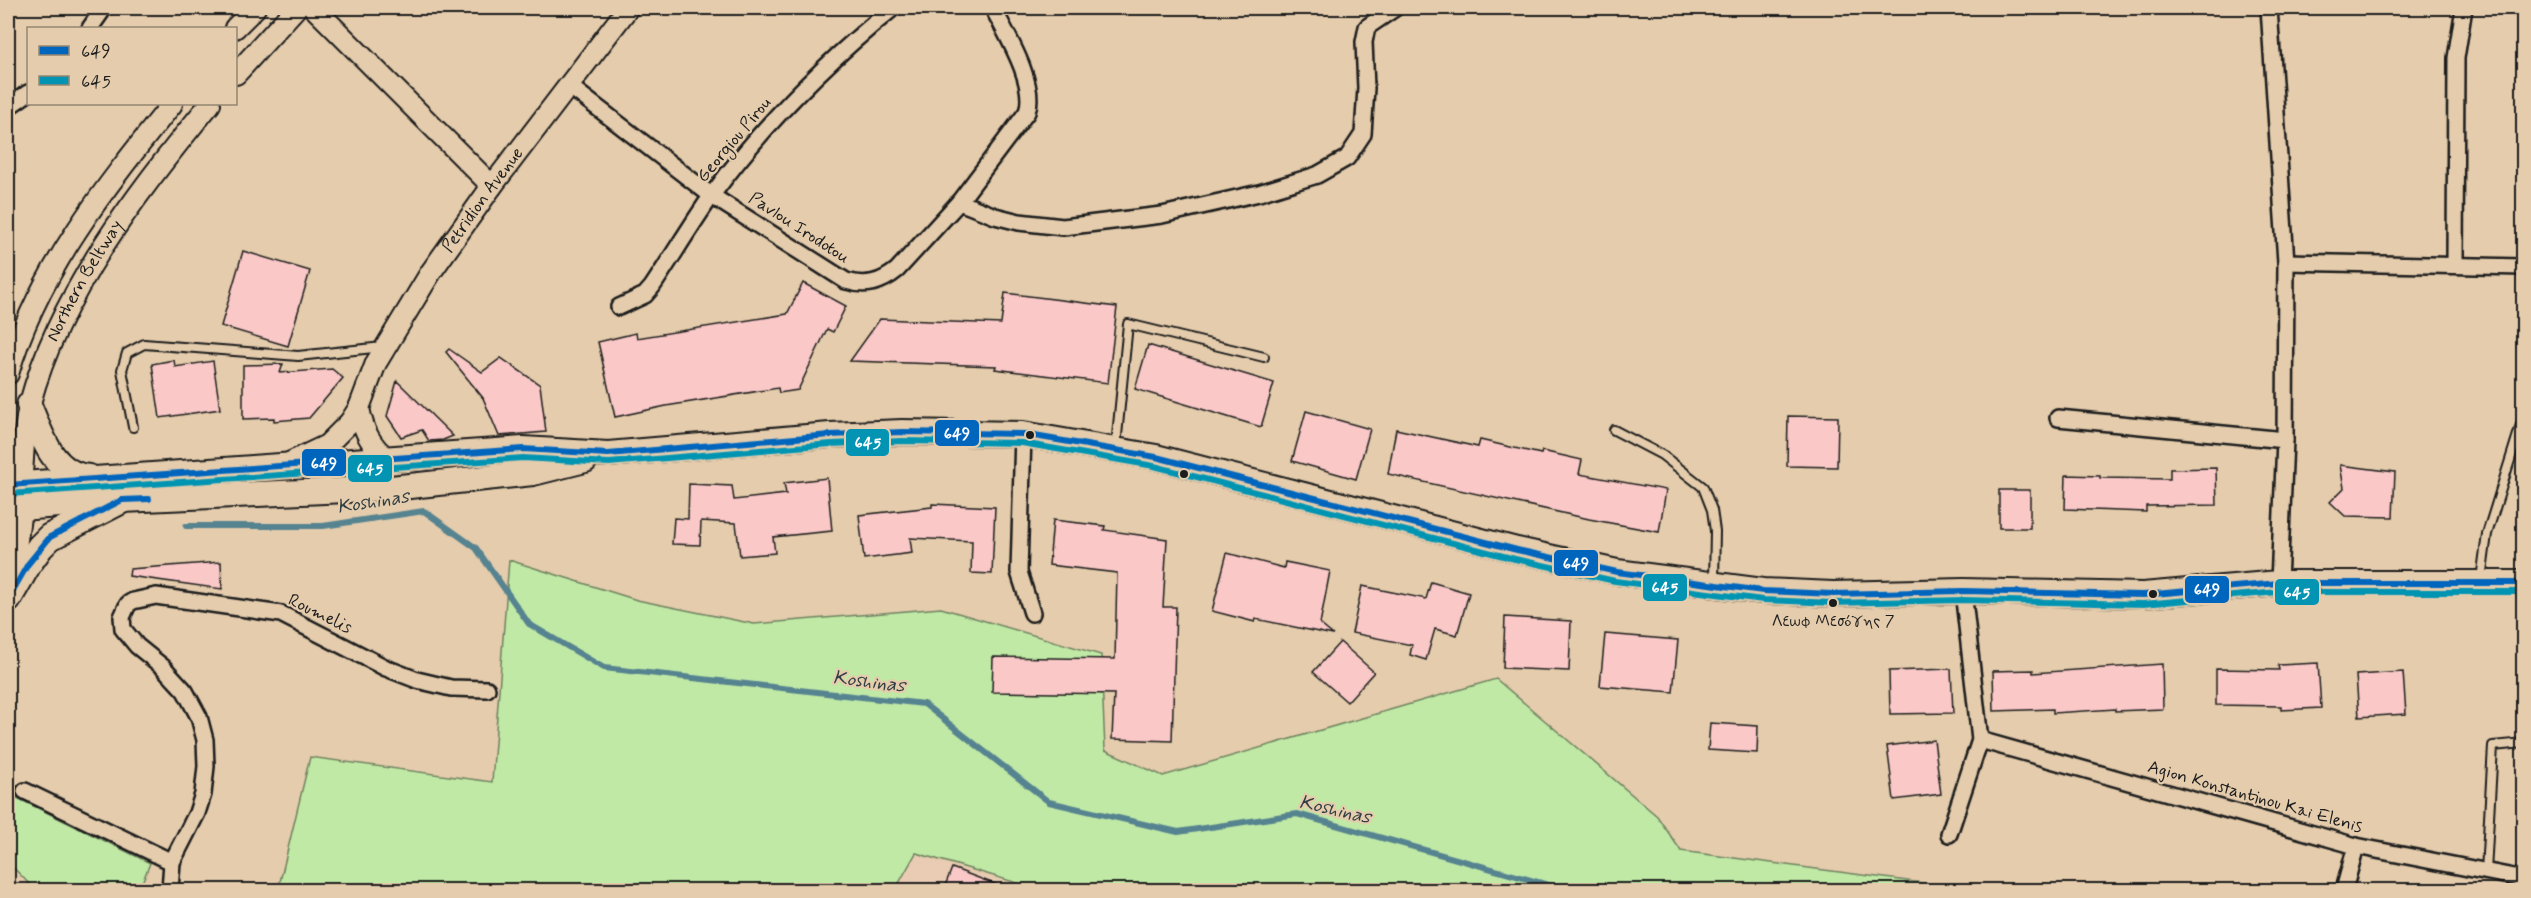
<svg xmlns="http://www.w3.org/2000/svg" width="2531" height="898" viewBox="0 0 2531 898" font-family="Mynerve,sans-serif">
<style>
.built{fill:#eacbb4}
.green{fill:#c0e9a5;stroke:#6e8260;stroke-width:1.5}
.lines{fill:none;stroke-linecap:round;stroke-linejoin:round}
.stream{stroke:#578390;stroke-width:6}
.building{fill:#f9c8c7;stroke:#1c1c1c;stroke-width:1.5}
.service-casing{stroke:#1c1c1c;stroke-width:12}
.minor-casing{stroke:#1c1c1c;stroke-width:20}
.tertiary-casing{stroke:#1c1c1c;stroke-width:24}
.primary-casing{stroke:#1c1c1c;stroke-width:28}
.trunk-casing{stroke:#1c1c1c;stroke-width:30}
.service{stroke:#e4ccac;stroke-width:8}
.minor{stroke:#e4ccac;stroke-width:15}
.tertiary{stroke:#e4ccac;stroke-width:20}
.primary{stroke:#e4ccac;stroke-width:24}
.trunk{stroke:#e4ccac;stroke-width:26}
.bus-1-casing{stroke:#e4ccac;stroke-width:10}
.bus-2-casing{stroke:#e4ccac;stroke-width:10}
.bus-1{stroke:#0065bd;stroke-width:6}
.bus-2{stroke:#0494b3;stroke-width:6}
.bus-dot{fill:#1c1c1c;stroke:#e4ccac;stroke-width:2}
.labels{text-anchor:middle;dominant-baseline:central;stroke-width:4.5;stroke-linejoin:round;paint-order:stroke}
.bus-label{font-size:16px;fill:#1c1c1c;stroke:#e4ccac}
.street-label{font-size:18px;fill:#1c1c1c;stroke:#e4ccac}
.water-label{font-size:20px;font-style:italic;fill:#303e43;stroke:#e4ccac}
.line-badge{stroke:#e4ccac;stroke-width:2}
.badge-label{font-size:16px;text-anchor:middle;font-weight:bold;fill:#fff}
</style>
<rect width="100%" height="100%" fill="#e4ccac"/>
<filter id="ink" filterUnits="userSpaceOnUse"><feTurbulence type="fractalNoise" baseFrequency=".0167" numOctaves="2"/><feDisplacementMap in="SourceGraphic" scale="12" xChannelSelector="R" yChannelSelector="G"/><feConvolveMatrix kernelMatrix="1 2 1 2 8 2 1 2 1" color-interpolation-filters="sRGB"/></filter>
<g filter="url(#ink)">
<path class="built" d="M915 855 1028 890H896Z"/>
<g class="green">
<path d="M509 560 637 600 754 624 941 608 1101 655 1105 750 1163 776 1496 679 1657 816 1681 851 1938 885 1957 890H1041L916 853 895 890H278L310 757 492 782Z"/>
<path d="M9 794 150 863 139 890H35L8 862Z"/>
</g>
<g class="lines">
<path class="stream" d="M186 526H323L424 511 476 548 529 624 604 668 924 704 1049 802 1178 832 1297 814 1566 890"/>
</g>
<g class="building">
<path d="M243 251 310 271 288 346 221 326Z"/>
<path d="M803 283 846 306 833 332 827 329 798 390 779 393 778 388 666 406 615 417 598 342 636 333 637 338 787 314Z"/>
<path d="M1005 293 1117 307 1108 383 995 369 996 366 850 361 880 319 1001 324Z"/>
<path d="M1148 345 1274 383 1261 427 1135 389Z"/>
<path d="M449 349 482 372 501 358 540 385 546 432 499 436 483 398 446 352Z"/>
<path d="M174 360 175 367 213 361 220 409 160 418 152 364Z"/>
<path d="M283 364 280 373 332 369 343 378 309 418 274 421V418L243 419V365Z"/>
<path d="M397 381 453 436 443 440 429 441 422 430 401 437 387 416Z"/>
<path d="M1306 411 1370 429 1356 479 1292 461Z"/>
<path d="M1788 416 1838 417 1837 467 1787 466Z"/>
<path d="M1396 429 1478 447 1480 440 1541 454 1542 451 1582 460 1579 474 1666 490 1659 532 1589 519 1388 474Z"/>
<path d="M2340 465 2395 472 2393 517 2345 516 2330 502 2344 488Z"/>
<path d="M2216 468 2217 505 2146 506V512L2065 509 2066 475 2100 476V478L2170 479V469Z"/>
<path d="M827 478 832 531 773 537 775 553 740 556 736 523 701 521 700 545 672 544 674 518 688 519 689 484 732 486 734 500 786 494 784 483Z"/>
<rect x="1999" y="490" width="31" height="38"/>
<path d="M932 504 995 507 992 574 971 573 972 541 910 538 912 553 864 559 859 515 932 507Z"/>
<path d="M1053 520 1105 526 1104 530 1167 539 1163 607H1176L1172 741 1112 739 1114 694 992 692 993 657 1115 659 1117 573 1049 565Z"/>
<path d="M1227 553 1284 568 1285 562 1330 571 1320 624 1333 635 1256 619 1255 622 1212 611Z"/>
<path d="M221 562 222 589 129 576 130 569Z"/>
<path d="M1431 582 1469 593 1457 635 1435 629 1426 660 1410 655 1412 645 1352 633 1362 586 1426 599Z"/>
<path d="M1505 617 1571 621 1569 671 1503 668Z"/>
<path d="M1605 634 1678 640 1673 692 1600 686Z"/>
<path d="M1340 642 1374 672 1347 702 1313 672Z"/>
<path d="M2318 663 2321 708 2281 710V706L2216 705V669L2279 670 2278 665Z"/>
<path d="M2162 664 2163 709 2115 711V709L2053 713V709L1994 711 1993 671 2033 670V673Z"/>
<path d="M1951 669 1953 713 1890 714 1889 671Z"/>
<path d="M2403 672 2406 714 2359 717 2356 675Z"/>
<path d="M1710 723 1758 726 1757 753 1708 750Z"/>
<path d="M1934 740 1941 794 1894 800 1887 746Z"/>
<path d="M952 868 1008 889V891H943Z"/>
</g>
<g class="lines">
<defs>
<g id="service">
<path d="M133 427 122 370 127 353 144 344 298 356 383 347"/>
<path d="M1614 430 1662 455 1703 487 1712 510 1715 531 1714 582"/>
<path d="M1116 446 1128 324 1264 357"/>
<path d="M2481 580 2487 534 2524 415"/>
<path d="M2486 872 2493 746 2524 743"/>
</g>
<g id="minor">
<path d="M2269 8 2286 262 2285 440 2279 583"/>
<path d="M2519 8H2524"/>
<path d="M90 28 104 8"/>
<path d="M568 85 712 196 846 281C866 287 881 283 897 270L959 202 1027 112C1037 83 1006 34 993 8"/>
<path d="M8 107 28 93"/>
<path d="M959 202 995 216 1019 222 1063 227 1162 215 1259 193 1317 175 1347 158 1363 134 1366 88 1364 42 1367 27 1395 8"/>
<path d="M2286 262 2524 267"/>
<path d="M2455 265 2456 58 2464 8"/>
<path d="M619 307 645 295 652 287C672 257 691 225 712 195 764 124 826 62 893 8"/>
<path d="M2058 418 2285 440"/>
<path d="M1023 434 1019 572 1032 613"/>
<path d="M1980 740 2356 846 2524 879"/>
<path d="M25 791 172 862"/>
<path d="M1949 834 1980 740 1963 591"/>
<path d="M170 890 172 862 197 813 203 794 206 766 205 740 199 717 185 691 163 667 137 646 123 629 122 617 128 604 133 601 156 596 281 614 386 668 417 680 451 688 487 689"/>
<path d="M2344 890 2356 846"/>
</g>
<g id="tertiary">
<path d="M314 8 492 186"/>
<path d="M235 28 255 8"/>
<path d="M236 74 296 8"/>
<path d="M8 374C37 272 106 186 172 104"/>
<path d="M359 408C363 429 370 446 388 459H397"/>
<path id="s1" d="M291 462 327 445 350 422 359 408 376 363 431 272 492 186 628 8"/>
<path id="s2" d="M21 484C24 458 23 428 30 403 59 294 139 189 210 104"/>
</g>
<g id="primary">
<path d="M29 405C41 434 52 474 89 477"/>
<path d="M8 485 523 449 608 454 830 435 902 432 1023 434 1156 457 1517 550 1617 572 1763 591 1833 594 1963 591 2143 595 2279 583H2524"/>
<path d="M8 509 122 500 391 488 533 473 585 460"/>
</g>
<g id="trunk">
<path d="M8 588 21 484"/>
<path d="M8 599 28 564 40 547 50 537 122 500"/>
</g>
</defs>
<use href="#service" class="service-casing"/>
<use href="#minor" class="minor-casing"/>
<use href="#tertiary" class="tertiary-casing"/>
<use href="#primary" class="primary-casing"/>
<use href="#trunk" class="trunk-casing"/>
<use href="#service" class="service"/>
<use href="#minor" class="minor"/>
<use href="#tertiary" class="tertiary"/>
<use href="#primary" class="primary"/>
<use href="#trunk" class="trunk"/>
<defs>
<g id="bus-1">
<path d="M8 485 523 449 608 454 830 435 902 432 1023 434 1156 457 1517 550 1617 572 1763 591 1833 594 1963 591 2143 595 2279 583H2524"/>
<path d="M8 599 28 564 50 537 122 500 149 499"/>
</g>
<path id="bus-2" d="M9 494 523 458 609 463 831 444 902 441 1022 443 1154 466 1515 559 1615 581 1763 600 1833 603 1963 600 2143 604 2279 592H2524"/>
</defs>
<use href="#bus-1" class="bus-1-casing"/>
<use href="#bus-2" class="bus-2-casing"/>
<use href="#bus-1" class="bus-1"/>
<use href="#bus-2" class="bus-2"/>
</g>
</g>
<g class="bus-dot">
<circle cx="1030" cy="435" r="5"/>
<circle cx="1184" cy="474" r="5"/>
<circle cx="2153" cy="594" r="5"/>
<circle cx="1833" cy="603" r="5"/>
</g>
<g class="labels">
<g class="bus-label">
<text x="1833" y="621">Λεωφ Μεσόγης 7</text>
</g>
<g class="street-label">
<text transform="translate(734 140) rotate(-50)">Georgiou Pirou</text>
<text stroke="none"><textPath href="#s1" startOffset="332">Petridion Avenue</textPath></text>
<text transform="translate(799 228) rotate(33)">Pavlou Irodotou</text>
<text stroke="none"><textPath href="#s2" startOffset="216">Northern Beltway</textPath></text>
<text transform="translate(320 614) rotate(26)">Roumelis</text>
<text transform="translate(2255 797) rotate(16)">Agion Konstantinou Kai Elenis</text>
</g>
<g class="water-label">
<text transform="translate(373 502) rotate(-9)">Koshinas</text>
<text transform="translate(869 682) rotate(7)">Koshinas</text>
<text transform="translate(1335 810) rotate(13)">Koshinas</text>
</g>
</g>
<g class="line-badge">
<rect x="934" y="419" width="46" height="28" rx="6" fill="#0065bd"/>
<rect x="845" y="428" width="45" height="29" rx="6" fill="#0494b3"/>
<rect x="301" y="448" width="46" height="29" rx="6" fill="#0065bd"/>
<rect x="347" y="454" width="46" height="29" rx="6" fill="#0494b3"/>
<rect x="1553" y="549" width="46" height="28" rx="6" fill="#0065bd"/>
<rect x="1642" y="573" width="46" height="29" rx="6" fill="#0494b3"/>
<rect x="2184" y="575" width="46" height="29" rx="6" fill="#0065bd"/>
<rect x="2274" y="578" width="46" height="28" rx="6" fill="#0494b3"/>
</g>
<g class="badge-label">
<text x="957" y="439">649</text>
<text x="868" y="448">645</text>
<text x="324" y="469">649</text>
<text x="370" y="474">645</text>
<text x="1576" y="569">649</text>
<text x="1665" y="593">645</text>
<text x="2207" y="595">649</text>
<text x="2297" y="598">645</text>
</g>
<rect width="2531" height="898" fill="none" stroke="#e4ccac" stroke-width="30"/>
<rect x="15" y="15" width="2501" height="868" fill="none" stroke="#1c1c1c" stroke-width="2" filter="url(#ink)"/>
<rect x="27" y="27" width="210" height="78" fill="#e4ccac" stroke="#948672" stroke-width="1.5"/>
<rect x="39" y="46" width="30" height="9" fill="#0065bd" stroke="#948672" stroke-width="1.5"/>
<text x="81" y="57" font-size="18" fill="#1c1c1c">649</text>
<rect x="39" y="76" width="30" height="9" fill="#0494b3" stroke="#948672" stroke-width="1.5"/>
<text x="81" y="87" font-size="18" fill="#1c1c1c">645</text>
</svg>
